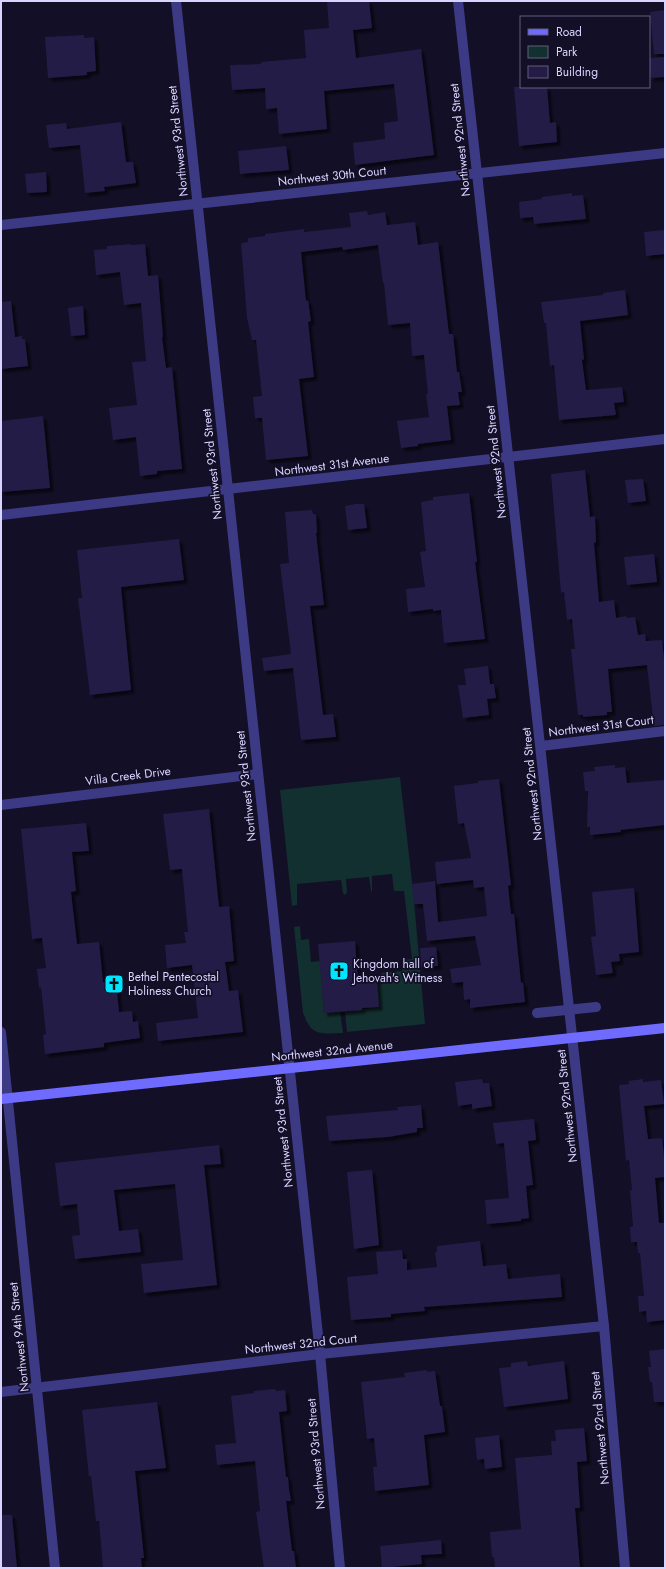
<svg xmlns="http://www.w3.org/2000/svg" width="666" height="1569" viewBox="0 0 666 1569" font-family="Jost,sans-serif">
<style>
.green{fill:#12302f}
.building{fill:#241b47;filter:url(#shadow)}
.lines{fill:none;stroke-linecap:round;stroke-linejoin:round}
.pedestrian{stroke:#3d3a85;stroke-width:10}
.minor{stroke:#3d3a85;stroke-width:10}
.secondary{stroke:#6f6bff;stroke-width:10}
.labels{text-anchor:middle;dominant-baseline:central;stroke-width:3.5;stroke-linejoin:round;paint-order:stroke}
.street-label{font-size:12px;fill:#d9d4ff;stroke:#130f26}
.poi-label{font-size:12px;fill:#d9d4ff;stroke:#130f26;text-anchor:start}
</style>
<defs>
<filter id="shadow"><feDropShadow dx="3.5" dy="3.5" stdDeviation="1" flood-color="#0009"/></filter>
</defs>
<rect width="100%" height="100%" fill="#130f26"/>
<g class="green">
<path d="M400 777 413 890 425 1024 347 1032 345 1012 379 1007 377 985 382 984 381 973 402 971V962L405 960 412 959 404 891H394L392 874 372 876V892L371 891 369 877 346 879 347 892 345 895 343 893 341 880 297 884V905L292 906 280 790Z"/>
<path d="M300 926 301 940 309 939 311 962 320 961 324 1013 340 1012 343 1033C329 1033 314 1037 307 1022 305 1019 305 1016 303 1013L294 927Z"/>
</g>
<g class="building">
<path d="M327 1H369L372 28 353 30 356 58 421 49 434 155 355 165 353 143 385 139 384 123 398 121 394 84 324 91 327 129 279 134 277 108 266 109 265 88 232 90 230 65 261 64V62L306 58 304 30 329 28Z"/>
<path d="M665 10V54H654L650 12Z"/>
<path d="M84 35V38L94 37 96 71 87 72V75L48 78 45 37Z"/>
<path d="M665 57V77L651 78 649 58Z"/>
<path d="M514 87H547L550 123 556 122 557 142 519 146Z"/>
<path d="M121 122 126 162H133L136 183 104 187 105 191 85 193 80 145 49 148 46 125 66 123 67 129Z"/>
<path d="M286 146 289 170 240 174 238 151Z"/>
<path d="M46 172 47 192 27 193 25 174Z"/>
<path d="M572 193V196L583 195 586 219 534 224 533 217 520 218 519 202 542 199V197Z"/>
<path d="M367 211 368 215 385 212 387 225 415 222 418 245 438 242 449 334H453L457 372H459L462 392H458L460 405 447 406 451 440 418 444V446L401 448 397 421 429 417 426 394H428L424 355 412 356 410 323 388 325 384 283H383L378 245 343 250 342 247 301 252 306 301 308 300 311 321 308 322 314 377 299 379 308 456 266 460 262 418H255L253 397 262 396 256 340H252L247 318 241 243 248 242V238L265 236V234L304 229V232L351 227 349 213Z"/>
<path d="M665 230V254L646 256 644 232Z"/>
<path d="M131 244V245L145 244 148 276 158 275 163 337H162L166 368 172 367 182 469 157 471V474L140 476 136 437 113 440 109 408 137 405 132 362 146 361 141 303 124 305 120 272 96 275 94 250 107 249V246Z"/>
<path d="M625 290 628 315 580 321 584 359 582 360 586 390 622 387 624 402 614 403 616 415 559 420 554 365 550 366 546 323H544L541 302 603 295V293Z"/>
<path d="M11 301 15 337 22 336V339H25L28 366 1 369V302Z"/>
<path d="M83 306 85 335 71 336 68 308Z"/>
<path d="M43 416 50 488 1 492V421Z"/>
<path d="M585 470 590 517 595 516 596 542 594 543 599 602 614 600 616 618 626 616 627 618 635 617 638 635 645 634 646 641 662 640 665 669V725L654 726 647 665 608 669 612 712H607V715L583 717V715H578L571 649H575L572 619 567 620 564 592 561 593 551 474Z"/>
<path d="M643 479 646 501 628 503 625 480Z"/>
<path d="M469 493 477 562H475L485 639 444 643 441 610 433 611V609L408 612 406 589 425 587 420 552 426 551 421 502 433 500V497Z"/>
<path d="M355 504H364L367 528 348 530 345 506Z"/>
<path d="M312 510 313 514H316L317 533H316L324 605 310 606 323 715 333 714 336 737 301 740 293 668 264 671 262 658 291 654 280 564 289 563 285 512Z"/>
<path d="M179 539 184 580 121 587 131 690 90 695 78 598H82L77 550Z"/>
<path d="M654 554 657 582 627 585 624 557Z"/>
<path d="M488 666 490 684H494L496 698 487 699 489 715 463 718 458 685H466L464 669Z"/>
<path d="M615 765V768L625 767 627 783 665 780V825L620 830 621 832 590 835V827H587L588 791H585L583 772 595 771 594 767Z"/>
<path d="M499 779 511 885 508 886 511 914H514L521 983 523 982 525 1002 470 1008V999L464 1000 463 982 452 983 450 969 481 965 475 936 427 941 423 904H414L412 884 435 881 438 922 487 916 484 887 474 888 473 880 437 884 435 862 471 858 464 823 458 824 454 786 478 783V781Z"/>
<path d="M209 809 219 907 229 906 234 961 225 962 229 991 238 990 243 1032 158 1041 156 1023 198 1018 192 965 167 968 165 945 186 943 184 932H188L182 869 170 870 163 814Z"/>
<path d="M86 823 89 851 72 852 76 891 71 892 77 944 99 942 103 982 116 981 119 1012 132 1011 133 1022 138 1021 140 1038 104 1043V1047L45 1054 43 1035 46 1034 41 987 39 988 37 969 46 968 42 938 32 939 21 829Z"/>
<path d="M634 888 639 952 619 954 620 961 611 962 613 973 596 975 591 937 596 936 592 892Z"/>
<path d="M355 941 358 981 377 980 379 1007 362 1008V1010L324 1013 318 944Z"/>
<path d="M436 947 438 966 421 967 420 948Z"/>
<path d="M482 1079 483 1083H489L492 1106 472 1109V1104L458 1106 455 1082Z"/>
<path d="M643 1079V1082L661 1080 664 1104 644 1106 648 1139 662 1138 665 1167V1177L655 1178 659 1223H665V1320L647 1322 646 1311 639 1312 638 1296H644L640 1253H638L637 1242H631L630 1227 633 1226 630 1190H632L629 1160 626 1161 619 1085 629 1084 628 1081Z"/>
<path d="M421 1105 423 1128H417V1132L388 1137 329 1141 326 1116 398 1110 397 1107Z"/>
<path d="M534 1119 536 1140 528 1141 533 1185 526 1186 529 1218 521 1219V1221L487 1224 485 1200 509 1198 504 1143 496 1144 493 1123Z"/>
<path d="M219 1145 221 1164 204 1165 217 1285 144 1293 141 1264 183 1260 175 1184 114 1190 119 1231 138 1229 141 1252 75 1259 72 1236 80 1235 77 1204 60 1206 55 1163Z"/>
<path d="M372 1170 379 1245 354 1249 347 1172Z"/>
<path d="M480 1241 483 1266 506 1264 508 1279 560 1274 562 1297 424 1307 425 1311 391 1314V1317L351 1320 347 1277 378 1274 376 1252 402 1250 403 1259H407V1270L437 1267 435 1253 437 1252V1246Z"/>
<path d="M665 1349V1402H654L652 1382H650L648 1367H651L649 1351Z"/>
<path d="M527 1361 528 1366 564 1361 568 1399 504 1407 499 1368 511 1367V1363Z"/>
<path d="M427 1370V1372L435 1371 440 1406H442L445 1432 424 1435 429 1485 375 1491 373 1467H377L374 1438 367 1439 361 1382 405 1377 404 1373Z"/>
<path d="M275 1389 276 1391 285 1390 287 1411 279 1412 286 1477H288L289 1489 291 1501H286L292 1551H294L296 1568H264L256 1512 260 1511 255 1461 217 1465 215 1445 236 1443 231 1396 254 1393V1391Z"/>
<path d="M157 1402 166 1468 135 1471 144 1558H141L142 1568H103L99 1521H96L91 1476 89 1477 82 1410Z"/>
<path d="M584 1428 587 1461 577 1462 580 1508H575L580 1568H495L494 1557H492L490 1532 521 1529 515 1458 552 1455 551 1441H556L555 1430Z"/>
<path d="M499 1435 502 1467 485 1469 484 1459 477 1460 475 1438Z"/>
<path d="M1 1515H12L17 1568H1Z"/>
<path d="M441 1540 442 1554 421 1555 422 1564 382 1568 380 1546Z"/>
</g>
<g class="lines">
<path class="pedestrian" d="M537 1013 596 1007"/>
<g class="minor">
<path d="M176 1 320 1354 340 1568"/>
<path d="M458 1 604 1326 625 1568"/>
<path d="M1 225 665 153"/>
<path d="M1 515 665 439"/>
<path d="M541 746 665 731"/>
<path d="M1 805 258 774"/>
<path d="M1 1032 55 1568"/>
<path d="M1 1392 320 1354 604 1326"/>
</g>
<path class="secondary" d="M1 1099 665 1028"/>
</g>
<defs>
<symbol id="church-square" viewBox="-11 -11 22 22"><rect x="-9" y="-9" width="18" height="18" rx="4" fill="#00e5ff" stroke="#130f26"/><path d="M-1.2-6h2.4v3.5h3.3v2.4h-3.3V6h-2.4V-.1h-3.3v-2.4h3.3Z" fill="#111"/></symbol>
</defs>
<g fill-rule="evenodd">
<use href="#church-square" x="328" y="960" width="22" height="22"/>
<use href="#church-square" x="103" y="973" width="22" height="22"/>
</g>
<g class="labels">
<g class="street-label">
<text transform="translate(460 140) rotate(-96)">Northwest 92nd Street</text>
<text transform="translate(178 141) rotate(-96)">Northwest 93rd Street</text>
<text transform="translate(332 176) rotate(-6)">Northwest 30th Court</text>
<text transform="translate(496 462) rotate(-96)">Northwest 92nd Street</text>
<text transform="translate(212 464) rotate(-96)">Northwest 93rd Street</text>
<text transform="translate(332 465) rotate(-7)">Northwest 31st Avenue</text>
<text transform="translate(601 726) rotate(-7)">Northwest 31st Court</text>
<text transform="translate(128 776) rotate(-7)">Villa Creek Drive</text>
<text transform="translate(532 784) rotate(-96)">Northwest 92nd Street</text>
<text transform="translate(246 786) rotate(-96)">Northwest 93rd Street</text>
<text transform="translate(332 1051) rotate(-6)">Northwest 32nd Avenue</text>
<text transform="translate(567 1106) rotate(-96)">Northwest 92nd Street</text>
<text transform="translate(283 1132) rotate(-96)">Northwest 93rd Street</text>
<text transform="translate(19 1337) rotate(-96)">Northwest 94th Street</text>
<text transform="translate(301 1344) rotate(-6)">Northwest 32nd Court</text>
<text transform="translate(600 1428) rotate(-95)">Northwest 92nd Street</text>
<text transform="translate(316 1454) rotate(-95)">Northwest 93rd Street</text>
</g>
<g class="poi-label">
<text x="353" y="964">Kingdom hall of<tspan x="353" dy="14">Jehovah's Witness</tspan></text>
<text x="128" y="977">Bethel Pentecostal<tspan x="128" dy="14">Holiness Church</tspan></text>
</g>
</g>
<rect width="666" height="1569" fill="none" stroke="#d9d4ff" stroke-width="4"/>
<rect x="520" y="16" width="130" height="72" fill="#130f26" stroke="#625e7d"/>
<rect x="528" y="29" width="20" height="6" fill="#6f6bff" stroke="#625e7d"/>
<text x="556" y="36" font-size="12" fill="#d9d4ff">Road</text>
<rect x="528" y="46" width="20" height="12" fill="#12302f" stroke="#625e7d"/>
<text x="556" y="56" font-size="12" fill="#d9d4ff">Park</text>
<rect x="528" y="66" width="20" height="12" fill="#241b47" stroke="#625e7d"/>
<text x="556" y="76" font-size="12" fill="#d9d4ff">Building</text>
</svg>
